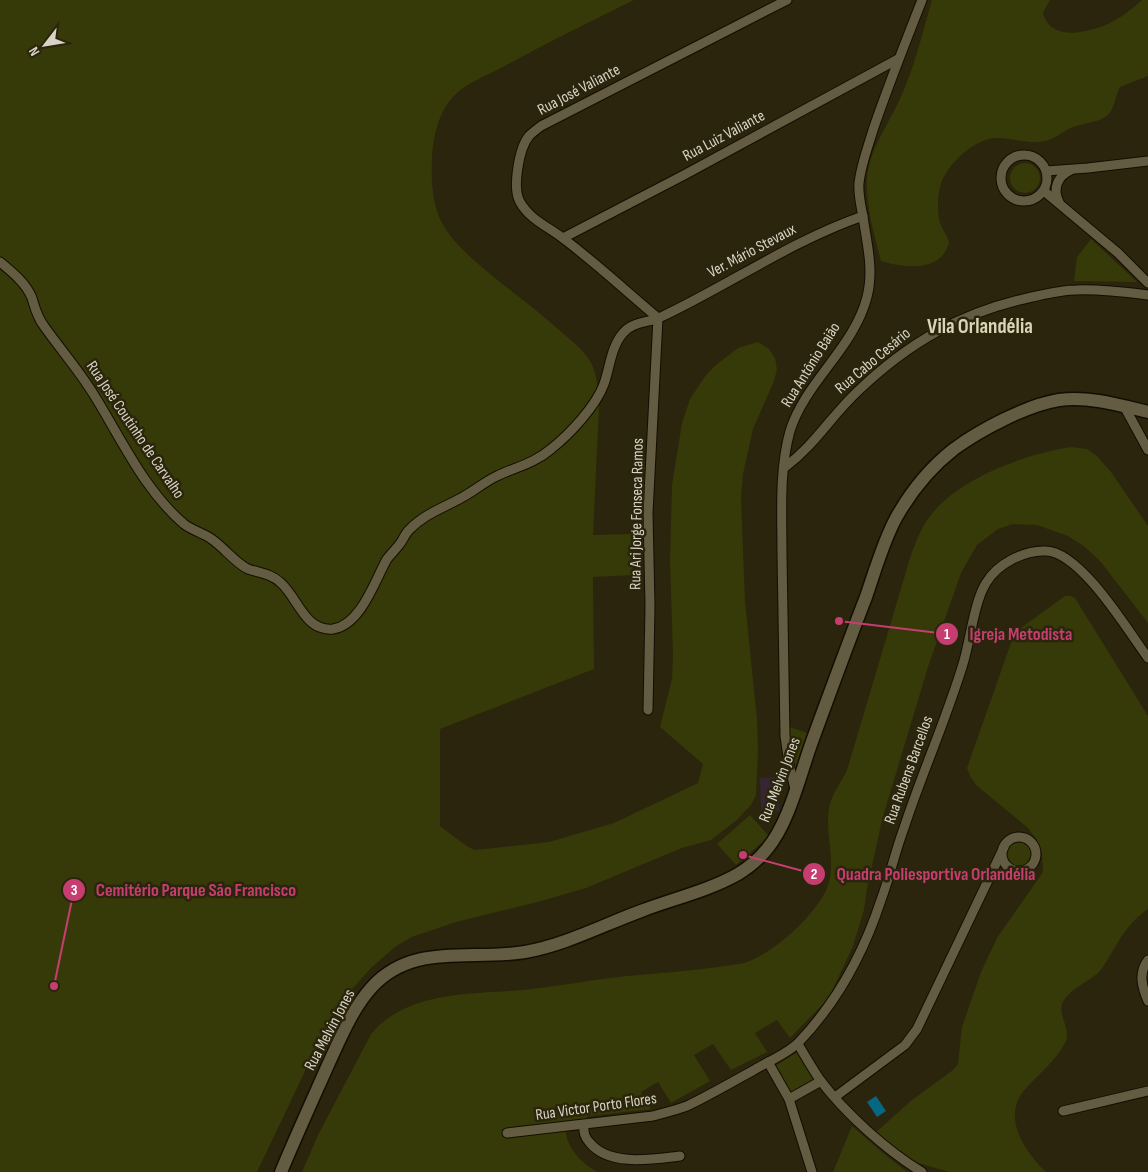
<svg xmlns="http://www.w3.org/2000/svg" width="1148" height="1172" viewBox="0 0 1148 1172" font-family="'Sofia Sans Condensed',sans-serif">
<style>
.education{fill:#362631}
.green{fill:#363908}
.water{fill:#056782}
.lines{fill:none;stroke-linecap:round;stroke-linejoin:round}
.street-casing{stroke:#130e00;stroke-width:11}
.secondary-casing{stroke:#130e00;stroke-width:15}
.street{stroke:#635c43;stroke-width:9}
.secondary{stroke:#635c43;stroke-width:12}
.labels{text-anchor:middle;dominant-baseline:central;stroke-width:5;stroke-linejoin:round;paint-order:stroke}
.street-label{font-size:16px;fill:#d7d4c5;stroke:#2a250c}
.district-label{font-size:21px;font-weight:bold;fill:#dbd4b7;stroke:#2a250c}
.leader{fill:none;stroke:#c63e70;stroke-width:2}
.callout-dot{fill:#c63e70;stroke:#2a250c;stroke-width:2}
.mark-label{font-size:15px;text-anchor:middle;font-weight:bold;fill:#fff}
.callout-label{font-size:18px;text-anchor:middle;font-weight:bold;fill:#c63e70;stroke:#2a250c;stroke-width:5;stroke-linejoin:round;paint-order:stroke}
</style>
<rect width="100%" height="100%" fill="#2a250c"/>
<path class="education" d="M778 777 779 811 761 812 760 778Z"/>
<g class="green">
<path d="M0 0H634C590 22 546 43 503 67 488 75 469 82 457 93 439 109 433 136 432 159 431 182 432 208 445 228 453 241 465 252 476 262 502 285 532 305 558 329 568 338 582 348 590 361 598 374 598 394 599 408L593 535 631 534 633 575 593 577 594 669 440 729V826L468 847 475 850 549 842 614 823 698 783 703 764 660 727 672 679 673 655 670 561 672 485 682 423 690 399 706 375 716 365 738 348 758 342 769 349 775 358 777 369 774 381 753 429 743 474 741 498 745 601 757 720 758 750 756 795 751 805 737 820 711 840 682 848 586 888 538 902 456 922 412 937 395 947 371 968 348 994 328 1023 257 1172H0Z"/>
<path d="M932 0H1050L1043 13C1051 43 1090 32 1110 23 1122 17 1133 8 1142 0H1148V76L1120 87C1115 96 1115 108 1108 115 1101 122 1085 123 1076 126 1065 129 1056 139 1045 141 1028 145 1012 137 995 138 973 140 949 163 941 183 938 193 937 207 939 218 940 227 946 233 949 242 942 273 904 268 881 261 874 234 866 207 867 179 869 151 887 126 899 101 914 69 922 34 932 0Z"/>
<circle cx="1025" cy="178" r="15"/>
<path d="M1091 239 1137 282 1074 281 1077 257Z"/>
<path d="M1071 447 1087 449 1097 456 1111 472 1148 526V623L1100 561 1085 547 1068 536 1037 525 1013 524 998 529 977 545 961 573 928 667 882 820 867 889 864 910 853 946 832 991 824 1003 790 1038 777 1020 755 1033 767 1052 731 1070 713 1044 694 1055 710 1081 671 1103 658 1082 641 1092 651 1109 589 1116 586 1118 582 1123 567 1121C567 1125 566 1130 566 1134 569 1150 583 1165 598 1172H302L318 1135 371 1034C405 994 462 994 511 991 550 988 588 980 627 976 659 973 692 971 724 966 733 965 742 964 750 961 778 948 807 922 823 896 840 868 824 838 829 808 832 792 843 781 848 767L910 558C915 544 920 530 928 519 955 479 1025 454 1071 447Z"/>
<path d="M1065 596H1071L1075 598 1148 716V909C1136 917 1125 930 1118 942 1111 953 1106 965 1097 974 1087 982 1071 989 1064 1000 1055 1014 1073 1029 1065 1043 1055 1062 1036 1076 1023 1092 1002 1119 1026 1153 1046 1172H949L908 1160 876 1132 912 1100 953 1070 958 1064 962 1027 981 972 997 938 1043 872 1042 852 1036 839 1028 828 976 785 970 776 967 768 1013 637 1022 627Z"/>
<path d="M787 726 810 734 796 781Z"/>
<path d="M750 815 769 836 736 865 717 844Z"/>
<circle cx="1019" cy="855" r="13"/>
<path d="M799 1051 816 1079 792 1094 775 1066Z"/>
<path d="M852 1126 883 1153 907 1172H833Z"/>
</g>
<path class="water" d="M876 1096 886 1111 877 1117 867 1102Z"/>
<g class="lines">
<defs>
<g id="street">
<circle cx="1024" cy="178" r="23"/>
<path d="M1046 171 1088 168 1148 161"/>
<path d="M1044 191 1118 253 1148 283"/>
<path d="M1059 202C1052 188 1058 176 1071 170"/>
<path d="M563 238 684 175 898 59"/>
<path d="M0 262C12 272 26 283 32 298 35 308 37 317 44 326 60 349 79 370 94 395 121 438 144 490 184 524 192 530 202 533 210 538 224 547 234 562 248 569 260 573 272 574 281 583 298 598 305 632 333 629 361 625 375 580 387 559 391 554 395 550 399 545 403 540 405 534 409 530 424 514 443 508 461 498 473 492 484 482 497 476 516 467 535 463 551 449 570 434 596 406 604 384 610 367 611 347 623 333 633 321 649 323 661 317 729 285 791 241 863 216"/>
<path d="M658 318C627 292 597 264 564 239 549 227 530 220 520 202 512 188 519 148 529 136 533 132 537 129 541 126L787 0"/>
<path d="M1124 406 1148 450"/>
<path d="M785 467C815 445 831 416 858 391 909 342 962 312 1032 297 1046 294 1062 290 1076 290 1101 289 1124 292 1148 295"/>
<path d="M648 710 650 606 648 513 658 318"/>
<path d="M795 789 789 764 785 736C784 676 783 615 782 554 782 514 779 470 790 431 805 382 854 348 867 297 874 270 867 244 863 217 861 206 858 194 859 183 861 165 868 147 873 130 888 86 905 43 922 0"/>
<circle cx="1019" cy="854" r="17"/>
<path d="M1148 960C1138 973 1142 987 1148 1001"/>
<path d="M798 1044C805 1056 812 1068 820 1080 845 1113 887 1151 922 1172"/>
<path d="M768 1062 789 1099 812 1172"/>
<path d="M835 1097 905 1045 917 1029 1004 847"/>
<path d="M789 1099 821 1081"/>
<path d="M1063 1111 1148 1091"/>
<path d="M584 1126C583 1133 585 1138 590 1143 610 1167 653 1159 680 1156"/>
<path d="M507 1133 653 1116C664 1113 676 1110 687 1106 710 1095 732 1082 754 1070 767 1062 789 1053 799 1042 837 1002 864 952 881 900 890 876 895 852 904 828 922 773 946 720 963 664 970 642 974 602 986 583 997 564 1024 550 1046 551 1081 552 1128 631 1148 658"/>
</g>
<path id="secondary" d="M281 1172C296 1136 312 1101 328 1065 340 1039 352 1009 372 987 413 942 472 961 525 952 565 945 603 925 641 911 672 899 708 891 738 874 748 868 759 859 767 849 790 822 801 770 814 736 831 690 848 643 866 597 875 571 883 542 896 518 910 493 931 467 954 449 980 430 1027 405 1059 400 1089 396 1119 405 1148 412"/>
</defs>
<use href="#street" class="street-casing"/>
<use href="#secondary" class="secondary-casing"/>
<use href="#street" class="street"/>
<use href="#secondary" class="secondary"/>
</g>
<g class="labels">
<g class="street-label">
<text transform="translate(579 90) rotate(-28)">Rua José Valiante</text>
<text transform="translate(724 136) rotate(-28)">Rua Luiz Valiante</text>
<text transform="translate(752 251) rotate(-28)">Ver. Mário Stevaux</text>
<text transform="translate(873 361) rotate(-40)">Rua Cabo Cesário</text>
<text transform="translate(811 365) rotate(-58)">Rua Antônio Baião</text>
<text transform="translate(135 430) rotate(56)">Rua José Coutinho de Carvalho</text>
<text transform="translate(637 514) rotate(-89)">Rua Ari Jorge Fonseca Ramos</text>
<text transform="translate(909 770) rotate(-70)">Rua Rubens Barcellos</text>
<text transform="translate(780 780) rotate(-69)">Rua Melvin Jones</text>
<text transform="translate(330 1030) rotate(-62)">Rua Melvin Jones</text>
<text transform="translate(596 1107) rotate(-8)">Rua Victor Porto Flores</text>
</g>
<g class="district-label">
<text x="980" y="326">Vila Orlandélia</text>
</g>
</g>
<path class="leader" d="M839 621L947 634M743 855L814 874M54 986L74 890"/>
<g class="callout-dot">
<circle cx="839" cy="621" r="5"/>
<circle cx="743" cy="855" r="5"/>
<circle cx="54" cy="986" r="5"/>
<circle cx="947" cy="634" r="12"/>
<circle cx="814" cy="874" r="12"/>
<circle cx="74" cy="890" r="12"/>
</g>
<g class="mark-label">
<text x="947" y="639">1</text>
<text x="814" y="879">2</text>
<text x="74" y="895">3</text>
</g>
<g class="callout-label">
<text x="1021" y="640">Igreja Metodista</text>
<text x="936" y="880">Quadra Poliesportiva Orlandélia</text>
<text x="196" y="896">Cemitério Parque São Francisco</text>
</g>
<g transform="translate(45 45) rotate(239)" stroke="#2a250c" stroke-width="4" paint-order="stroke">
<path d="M0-4L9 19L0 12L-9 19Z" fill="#d7d4c5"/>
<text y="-8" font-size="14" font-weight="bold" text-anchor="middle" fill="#d7d4c5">N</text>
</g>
</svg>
